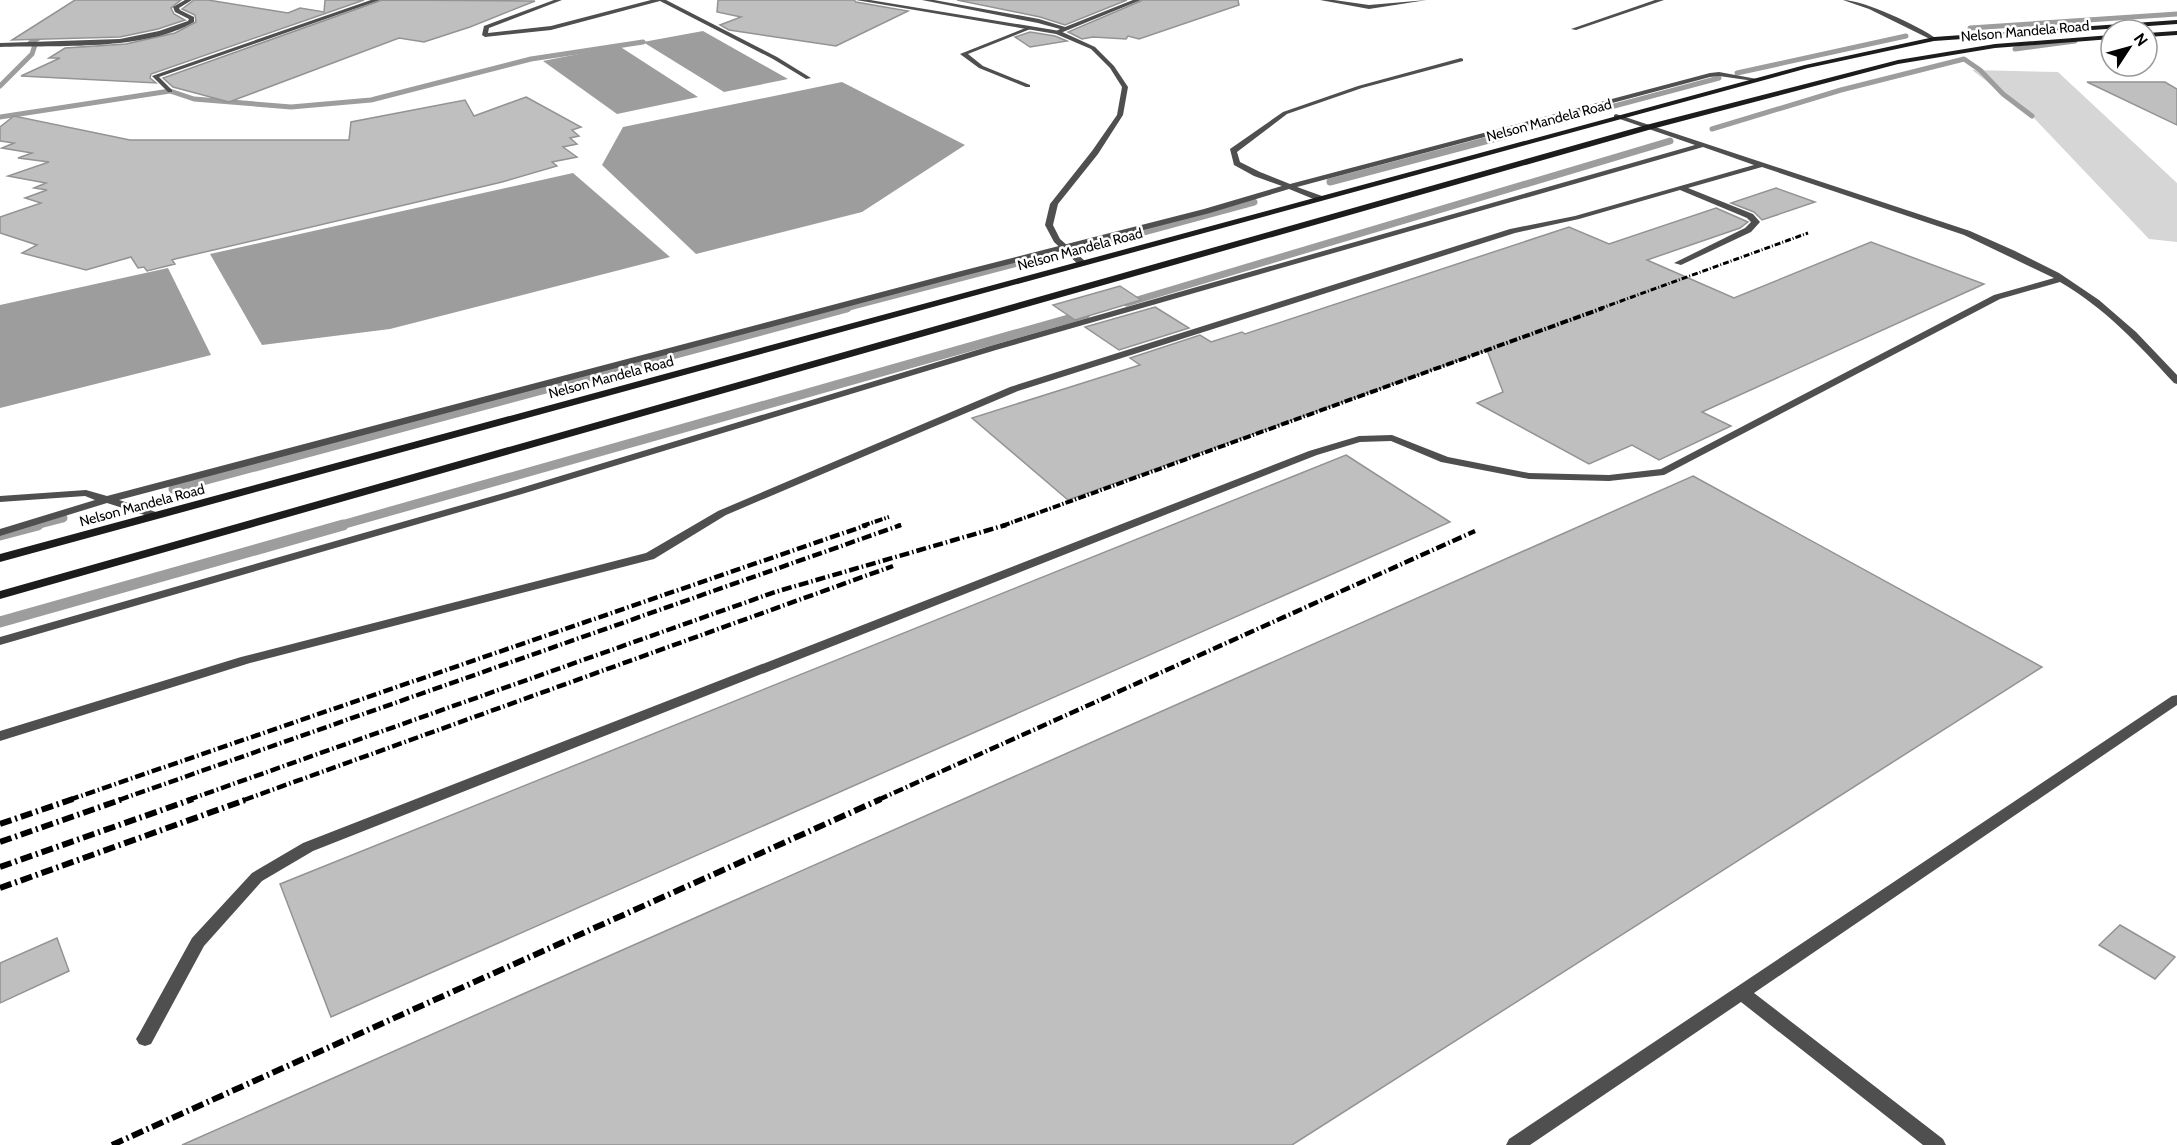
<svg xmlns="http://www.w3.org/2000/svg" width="2177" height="1145" viewBox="0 0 2177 1145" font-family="Cabin,sans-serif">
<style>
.green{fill:#d6d6d6}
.water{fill:#9d9d9d}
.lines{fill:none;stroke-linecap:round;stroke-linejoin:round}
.stream-far3{stroke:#9d9d9d;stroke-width:5}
.stream-far2{stroke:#9d9d9d;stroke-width:7}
.stream-far1{stroke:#9d9d9d;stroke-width:9}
.stream{stroke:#9d9d9d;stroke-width:11}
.building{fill:#bfbfbf;stroke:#939393;stroke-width:1.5}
.lane{fill:#4f4f4f;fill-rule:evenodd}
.street{fill:#4f4f4f;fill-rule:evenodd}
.secondary{fill:#1c1c1c;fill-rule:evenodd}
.rail-far3{stroke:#000;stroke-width:3;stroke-dasharray:6 2 1 2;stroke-linecap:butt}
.rail-far2{stroke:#000;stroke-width:4;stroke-dasharray:8 2 1.5 2;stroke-linecap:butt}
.rail-far1{stroke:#000;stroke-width:4.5;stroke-dasharray:10 3 1.5 3;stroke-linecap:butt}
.rail{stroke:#000;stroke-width:6;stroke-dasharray:12 4 2 4;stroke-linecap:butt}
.labels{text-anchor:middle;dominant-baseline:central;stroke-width:5;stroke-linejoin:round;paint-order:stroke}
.far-street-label{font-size:14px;fill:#000;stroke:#fff}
</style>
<rect width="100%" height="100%" fill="#fff"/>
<path class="green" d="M1972 70 2058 72 2177 183V242L2149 239 2032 116Z"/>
<g class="water">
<path d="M703 31 788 79 724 92 643 42Z"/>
<path d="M619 46 698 97 617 114 543 61Z"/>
<path d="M842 82 965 145 862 212 696 254 602 165 623 127Z"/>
<path d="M573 173 670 257 390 329 262 345 210 254Z"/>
<path d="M168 268 211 355 0 408V305Z"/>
</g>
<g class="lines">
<g class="stream-far3">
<path d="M1970 28 2177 14"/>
<path d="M2015 49 2075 41"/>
<path d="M1737 73 1906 36"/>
<path d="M0 86 32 54 35 45 30 43 47 33"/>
<path d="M0 117 170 91 194 99 291 107 371 100 531 59 643 42"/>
<path d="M1712 129 1841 90 1964 59 1980 70 2003 94 2032 116"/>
<path d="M1498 137 1719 78"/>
</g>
<g class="stream-far2">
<path d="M1330 182 1504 136"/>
<path d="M1088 247 1254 202"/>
<path d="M1127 303 1670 141"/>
<path d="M841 309 1021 262"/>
</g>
<g class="stream-far1">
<path d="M173 489 847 308"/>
<path d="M32 526 63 518"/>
<path d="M338 526 1086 314"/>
</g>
<g class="stream">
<path d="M0 535 38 525"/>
<path d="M0 622 343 525"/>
</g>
</g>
<g class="building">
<path d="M75 0H181L171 8 174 14 185 20 158 29 120 37 12 40Z"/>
<path d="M194 0H208L288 13 300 8 324 12 325 0H364L151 74 150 78 156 83 21 76 60 58H49L65 48 126 44 175 33 196 22 195 15 182 9Z"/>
<path d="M382 0 535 1 470 27 424 42 399 38 229 102 173 87 163 78Z"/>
<path d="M718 0H854L856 2 908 11 836 46 729 30 720 25 741 17 717 12Z"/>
<path d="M957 0H1127L1065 25 1040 17Z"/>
<path d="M1143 0H1238L1239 5 1139 39 1128 36 1126 39 1093 37 1082 39 1068 32Z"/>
<path d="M1030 32 1055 36 1067 41 1030 47 1015 37Z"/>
<path d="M2087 82H2165L2177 89V125Z"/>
<path d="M526 97 581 127 572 130 579 136 570 138 577 144 563 147 577 157 552 162 557 166 502 182 175 259 172 260 175 264 147 271 144 267 138 268 131 257 86 270 22 253 37 245 0 233V217L41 203 25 198 47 190 34 188 46 183 8 176 49 162 18 158 32 153 2 148 14 143 0 141V127L14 116 130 140H349L351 122 465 100 474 116Z"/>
<path d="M1776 188 1815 202 1762 220 1754 212 1731 203Z"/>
<path d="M1716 208 1748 222 1740 228 1647 260 1734 298 1871 242 1984 284 1702 412 1731 426 1659 460 1632 445 1589 464 1477 403 1503 392 1487 350 1068 500 972 418 1140 365 1130 358 1200 335 1211 342 1242 332 1245 334 1569 227 1609 244Z"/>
<path d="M1120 286 1141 300 1075 320 1053 305Z"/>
<path d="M1155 307 1189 328 1119 350 1085 327Z"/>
<path d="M1346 455 1450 522 331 1017 280 884Z"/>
<path d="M1693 476 2042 667 1292 1145H182Z"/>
<path d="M2120 925 2175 957 2155 979 2099 945Z"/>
<path d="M57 938 69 971 0 1003V963Z"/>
</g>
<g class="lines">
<g class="lane">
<path d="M554 0H562L489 28 488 33 551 26 651 0H666L777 57 811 78 806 79 773 59 660 1 551 30 485 37 482 35 484 26Z"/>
<path d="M922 0H934L1039 19 1065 27 1133 0H1141L1058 34 1055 32 1060 29 1038 23Z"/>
<path d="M1320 0H1334L1369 5 1427 0 1369 9Z"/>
<path d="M1655 0H1664L1576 30 1571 29Z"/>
<path d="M1843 0C1864 0 1919 26 1937 39L1932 40 1869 9Z"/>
<path d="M1028 27 1033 28 968 54 983 66 1030 85V87H1026L979 68 960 54Z"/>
<path d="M1461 58 1463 59V61L1362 88 1287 114 1237 152 1240 162 1260 172 1290 184 1710 73 1719 72 1757 79 1754 81 1719 76 1710 77 1297 187 1322 196V200H1316L1289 189 1210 213 967 275 119 500 159 513 161 515 159 517H151L107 503 0 536V529L95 500 85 496 0 502V496L86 490 107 496 961 271 1204 209 1282 186 1254 176 1234 165 1230 149 1283 112 1358 86Z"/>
<path d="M1616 114 1970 231 2015 251 2059 273 2099 300 2136 332 2177 375V384L2174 383C2139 345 2105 308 2060 282L2000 299 1664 475 1609 481 1529 479 1441 462 1391 441 1360 442 1317 455 313 851 262 881 204 946 151 1044 145 1046 139 1044 136 1039 139 1034 192 938 252 873 303 843 1309 451 1359 436 1392 435 1448 457 1529 473 1609 475 1661 469 1994 295 2054 278 1964 235 1762 167 1688 188 1753 214 1760 222 1751 232 1681 265 1674 263 1745 228 1751 222 1747 218 1680 190 1579 219 1515 233 1018 391 726 515 654 559 250 663 0 741V731L241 657 646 553 718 511 1010 387 1510 229 1575 216 1754 165 1703 147 996 350 522 494 0 645V637L514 490 990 346 1695 145 1614 117V115Z"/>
<path d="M2177 695V705L1754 993 1943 1139 1946 1145H1923L1741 1002 1530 1145H1506L1509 1139 2172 696Z"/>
</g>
<g class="street">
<path d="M185 0H192L179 8 180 10 194 17V22C146 51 56 45 0 47V43L120 39 159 31 188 21 189 19 175 12 173 7Z"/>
<path d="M371 0H380L159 77 172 90V92H168L152 76Z"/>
<path d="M856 0H870L1060 31 1095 47 1114 66 1128 87 1123 115 1098 154 1058 204 1053 225 1060 239 1085 261V265H1079L1054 242 1045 225 1050 204 1092 151 1117 115 1122 87 1110 68 1091 49 1056 34Z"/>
</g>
<g class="secondary">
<path d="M2177 20V24L1934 41 1808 68 0 562V554L1805 65 1934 37Z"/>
<path d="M2177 31V35L2147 37V33Z"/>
<path d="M2111 35V39L1995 48 1898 64 1652 129 0 599V591L1646 125 1898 60 1995 44Z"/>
</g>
<path class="rail-far3" d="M1599 309 1808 233"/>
<g class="rail-far2">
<path d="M862 526 889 517"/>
<path d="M897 526 901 525"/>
<path d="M1002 526 1603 308"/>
</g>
<g class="rail-far1">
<path d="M69 800 867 525"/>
<path d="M119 800 901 525"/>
<path d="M188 800 775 592 1006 525"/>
<path d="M244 800 893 566"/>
<path d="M878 800 1475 531"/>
</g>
<g class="rail">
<path d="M0 824 73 799"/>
<path d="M0 842 123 799"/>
<path d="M0 867 193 799"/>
<path d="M0 888 248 799"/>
<path d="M112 1145 881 799"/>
</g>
</g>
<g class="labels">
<g class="far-street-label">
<text transform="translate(2025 31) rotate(-5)">Nelson Mandela Road</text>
<text transform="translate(1549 120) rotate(-15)">Nelson Mandela Road</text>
<text transform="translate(1080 249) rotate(-15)">Nelson Mandela Road</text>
<text transform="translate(611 377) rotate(-15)">Nelson Mandela Road</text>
<text transform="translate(142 505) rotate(-15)">Nelson Mandela Road</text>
</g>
</g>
<g transform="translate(2129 48) rotate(54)"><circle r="28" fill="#ffffff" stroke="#999999" stroke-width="1.5"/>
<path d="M0-4.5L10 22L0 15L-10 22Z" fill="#000000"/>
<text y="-9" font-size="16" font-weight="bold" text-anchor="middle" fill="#000000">N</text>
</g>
</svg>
